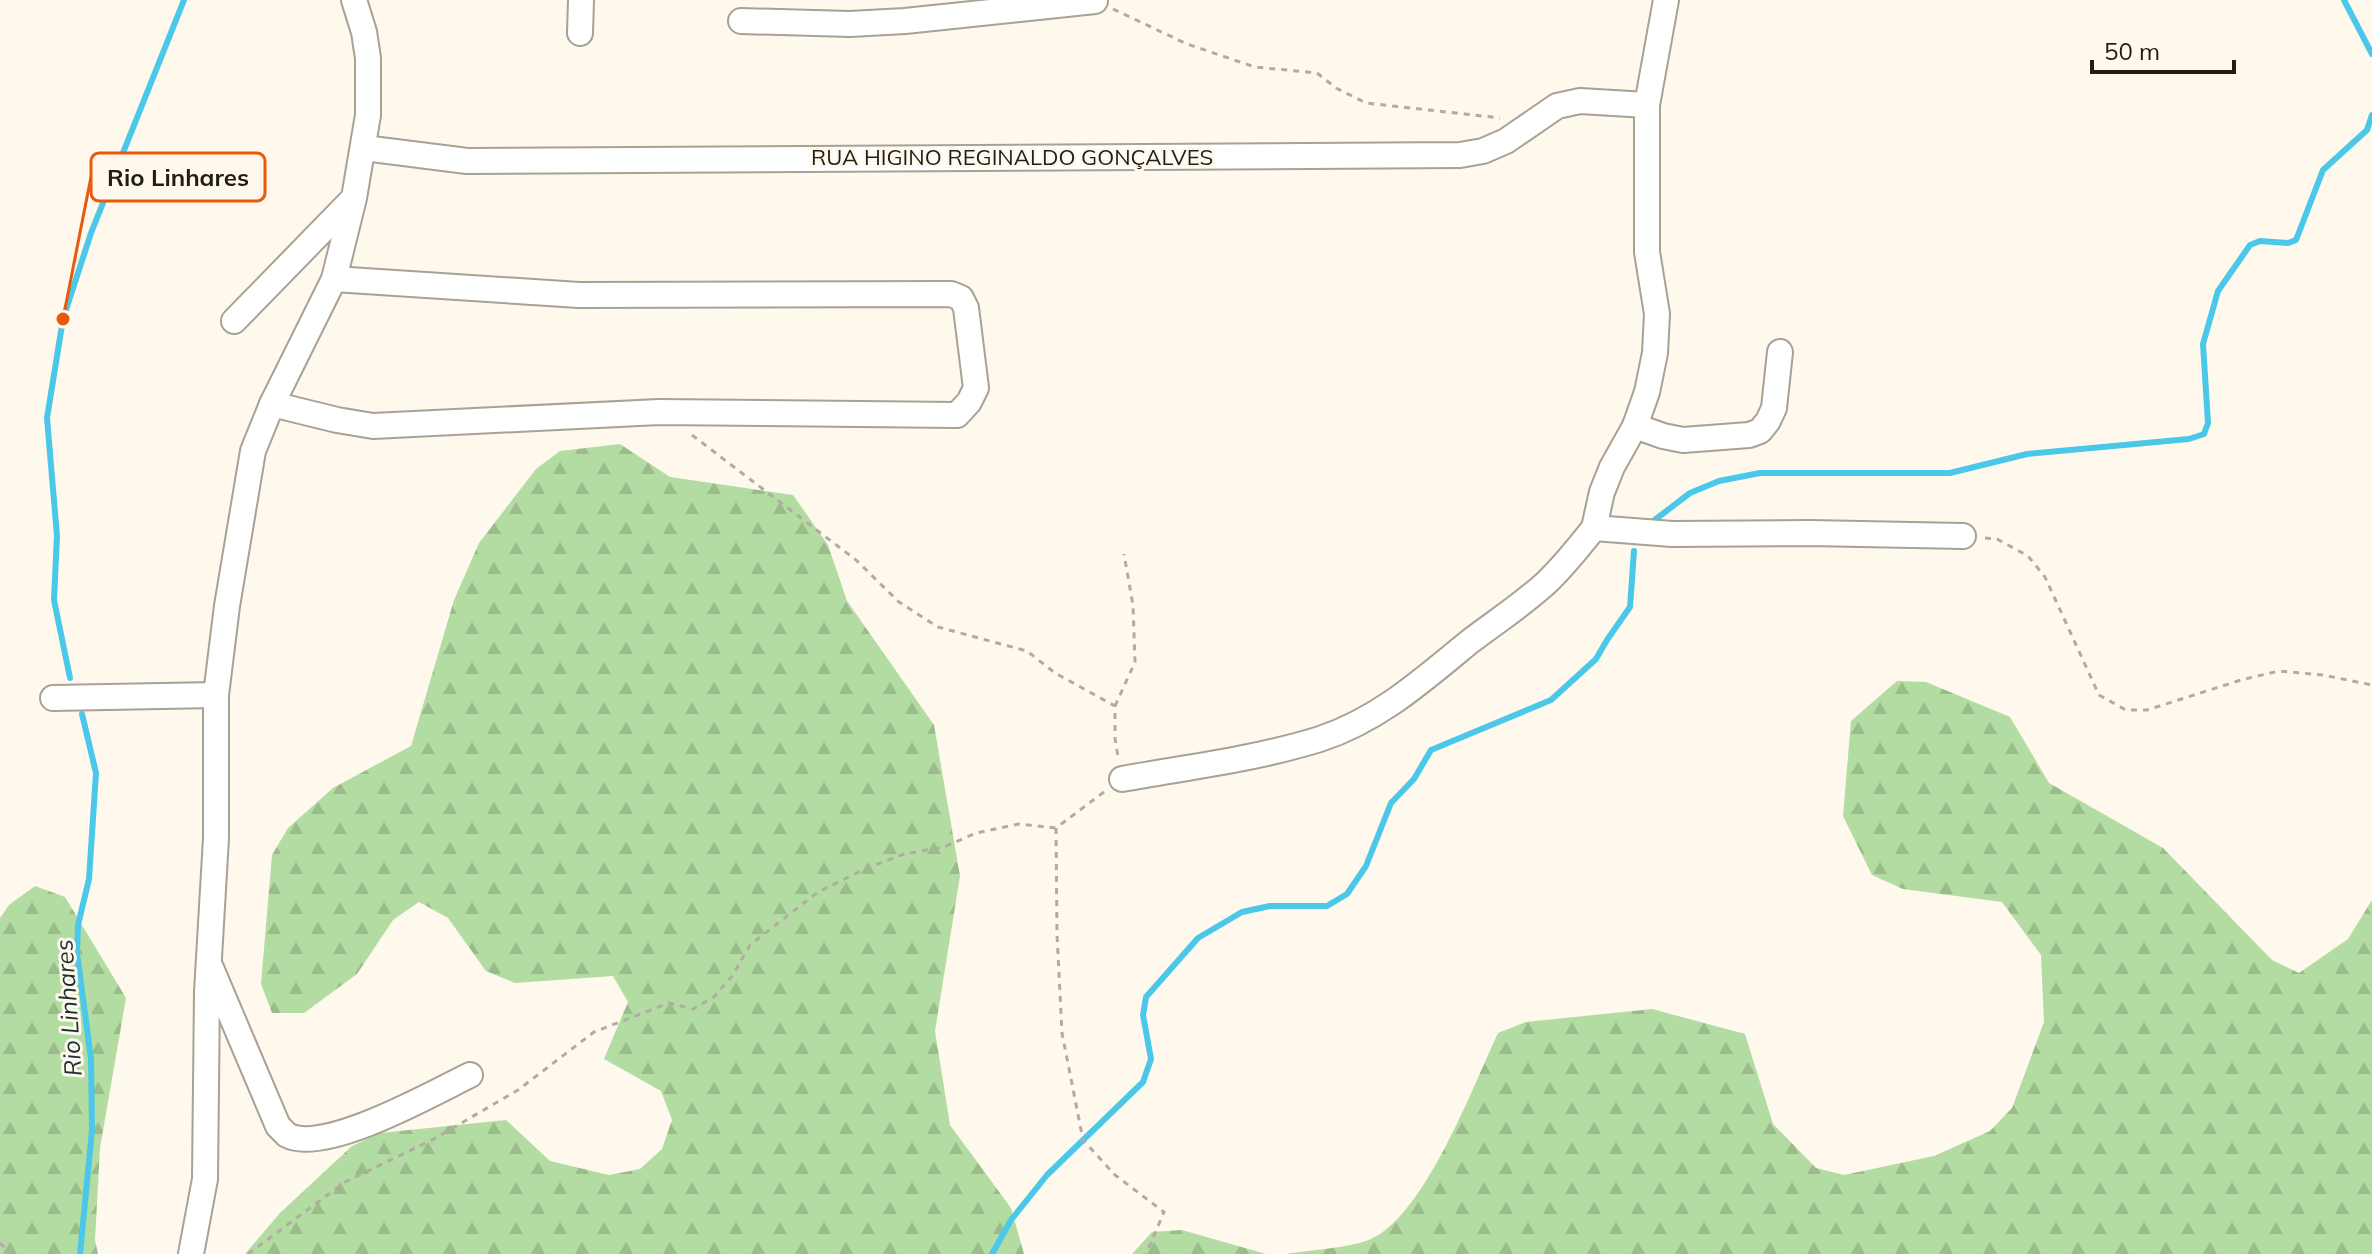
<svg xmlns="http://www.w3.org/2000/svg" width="2372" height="1254" viewBox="0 0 2372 1254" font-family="Mulish,sans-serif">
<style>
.forest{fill:url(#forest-firs)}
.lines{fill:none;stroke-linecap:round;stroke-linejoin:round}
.stream{stroke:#4bc8e9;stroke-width:6}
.minor-casing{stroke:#a7a196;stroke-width:28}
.path{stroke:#b1aca3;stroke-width:3;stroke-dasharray:6 6;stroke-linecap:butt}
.minor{stroke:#fff;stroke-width:24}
.labels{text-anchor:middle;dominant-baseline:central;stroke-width:6;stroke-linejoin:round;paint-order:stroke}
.street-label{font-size:22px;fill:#201d19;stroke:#fff8ec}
.water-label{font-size:24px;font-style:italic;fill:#1a2f35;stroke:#fff8ec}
.leader{fill:none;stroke:#e8590c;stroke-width:3}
.callout-dot{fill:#e8590c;stroke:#fff8ec;stroke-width:3}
.callout{fill:#fff8ec;stroke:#e8590c;stroke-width:3}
.callout-label{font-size:24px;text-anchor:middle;font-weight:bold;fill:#201d19}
</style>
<defs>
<pattern id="forest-firs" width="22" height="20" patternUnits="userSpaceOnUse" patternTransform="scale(2)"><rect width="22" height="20" fill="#b2dca1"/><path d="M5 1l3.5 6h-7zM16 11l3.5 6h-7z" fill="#99bc8a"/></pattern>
</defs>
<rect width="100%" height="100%" fill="#fff8ec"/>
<g class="forest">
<path d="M620 444 670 477 793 495 828 545 847 601 934 725 960 876 935 1031 950 1125 1011 1208 1024 1254H245L280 1213 352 1146 380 1133 506 1120 550 1161 609 1175 640 1169 662 1149 672 1120 661 1091 604 1059 628 1002 613 976 515 983 486 971 448 918 419 902 393 920 357 974 304 1013H272L261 984 272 855 288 828 333 788 411 746 454 600 479 543 536 469 560 451Z"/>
<path d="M1897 681 1926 682 2010 717 2049 783 2163 848 2272 960 2299 973 2348 939 2372 900V1254H1287C1310 1250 1344 1248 1366 1241 1422 1223 1473 1086 1498 1033L1526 1022 1652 1009 1745 1034 1773 1124 1816 1168 1844 1175 1934 1156 1990 1131 2012 1108 2044 1022 2041 955 2002 902 1903 889 1872 875 1843 816 1851 721Z"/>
<path d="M35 886 65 897 126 998 100 1148 95 1240 98 1254H0V918L9 905Z"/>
<path d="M1182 1230 1266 1254H1132L1152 1232Z"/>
</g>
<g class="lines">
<g class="stream">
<path d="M2344 0 2372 54"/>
<path d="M1648 525 1690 493 1719 481 1760 473H1950L2027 454 2189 439 2204 434 2208 423 2203 344 2218 291 2250 245 2260 241 2288 243 2296 240 2323 170 2367 130 2372 115"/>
<path d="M70 678 54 600 57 536 47 418 63 319 91 233 184 0"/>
<path d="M80 1254 92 1130 91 1059 77 953 78 925 89 879 96 773 82 714"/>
<path d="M992 1254 1011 1220 1047 1175 1143 1082 1151 1059 1143 1015 1146 997 1198 938 1242 912 1270 906H1327L1347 894 1366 866 1391 803 1414 779 1431 750 1551 700 1596 659 1607 640 1630 607 1634 551"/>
</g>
<defs>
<g id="minor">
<path d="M1666 0 1647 105V252L1657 314 1655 353 1647 392 1635 426 1612 467 1602 492 1594 528 1672 534 1810 533 1963 536"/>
<path d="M741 21 850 24 905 21 1095 1"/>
<path d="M580 33 581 0"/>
<path d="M364 148 467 161 1460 155 1483 151 1506 141 1557 106 1580 101 1647 105"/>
<path d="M234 321 352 200"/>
<path d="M272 404 337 420 373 426 659 412 957 415 969 402 976 388 966 308 961 298 951 294 579 295 334 279"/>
<path d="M1635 426 1663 436 1683 440 1749 435 1760 431 1768 421 1774 408 1780 352"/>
<path d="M53 698 216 695"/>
<path d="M1122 779C1188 767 1256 759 1320 739 1378 720 1422 681 1468 643 1494 623 1522 605 1546 583 1564 566 1579 547 1594 528"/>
<path d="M211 968 278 1126C279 1127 286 1134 287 1135 324 1155 433 1093 470 1075"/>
<path d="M191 1254 205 1179 207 992 216 838V695L227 606 253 451 272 404 334 279 354 198 368 115V58L364 32 354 0"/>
</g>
</defs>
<use href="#minor" class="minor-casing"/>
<g class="path">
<path d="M1113 9 1187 44 1255 67 1317 73 1336 88 1366 103 1500 118"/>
<path d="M692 435 856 560 899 602 938 627 1027 651 1055 673 1115 706V738L1118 757"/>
<path d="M1985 538 1997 539 2028 556 2045 577 2099 695 2126 710H2147L2241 680 2279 671 2323 675 2372 685"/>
<path d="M1115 706 1135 662 1133 605 1124 554"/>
<path d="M1104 792 1056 828 1057 934 1062 1033 1083 1140 1115 1175 1164 1212 1146 1254"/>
<path d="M0 1243 11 1254"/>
<path d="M248 1254 345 1182 434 1139 518 1090 594 1032 669 1003 693 1009 714 997 733 975 750 945 818 892 865 869 904 854 944 847 976 833 1019 824 1056 828"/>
</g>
<use href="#minor" class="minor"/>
</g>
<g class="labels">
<g class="street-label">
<text x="1012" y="157">RUA HIGINO REGINALDO GONÇALVES</text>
</g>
<g class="water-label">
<text transform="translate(68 1008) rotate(-94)">Rio Linhares</text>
</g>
</g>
<path class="leader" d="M63 319L91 177"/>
<circle class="callout-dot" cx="63" cy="319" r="8"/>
<rect class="callout" x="91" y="153" width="174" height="48" rx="8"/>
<g class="callout-label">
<text x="178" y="186">Rio Linhares</text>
</g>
<path d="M2092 60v12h142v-12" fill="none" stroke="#201d19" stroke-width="4"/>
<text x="2104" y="60" font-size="24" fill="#201d19" stroke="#fff8ec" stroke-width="6" paint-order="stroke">50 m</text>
</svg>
